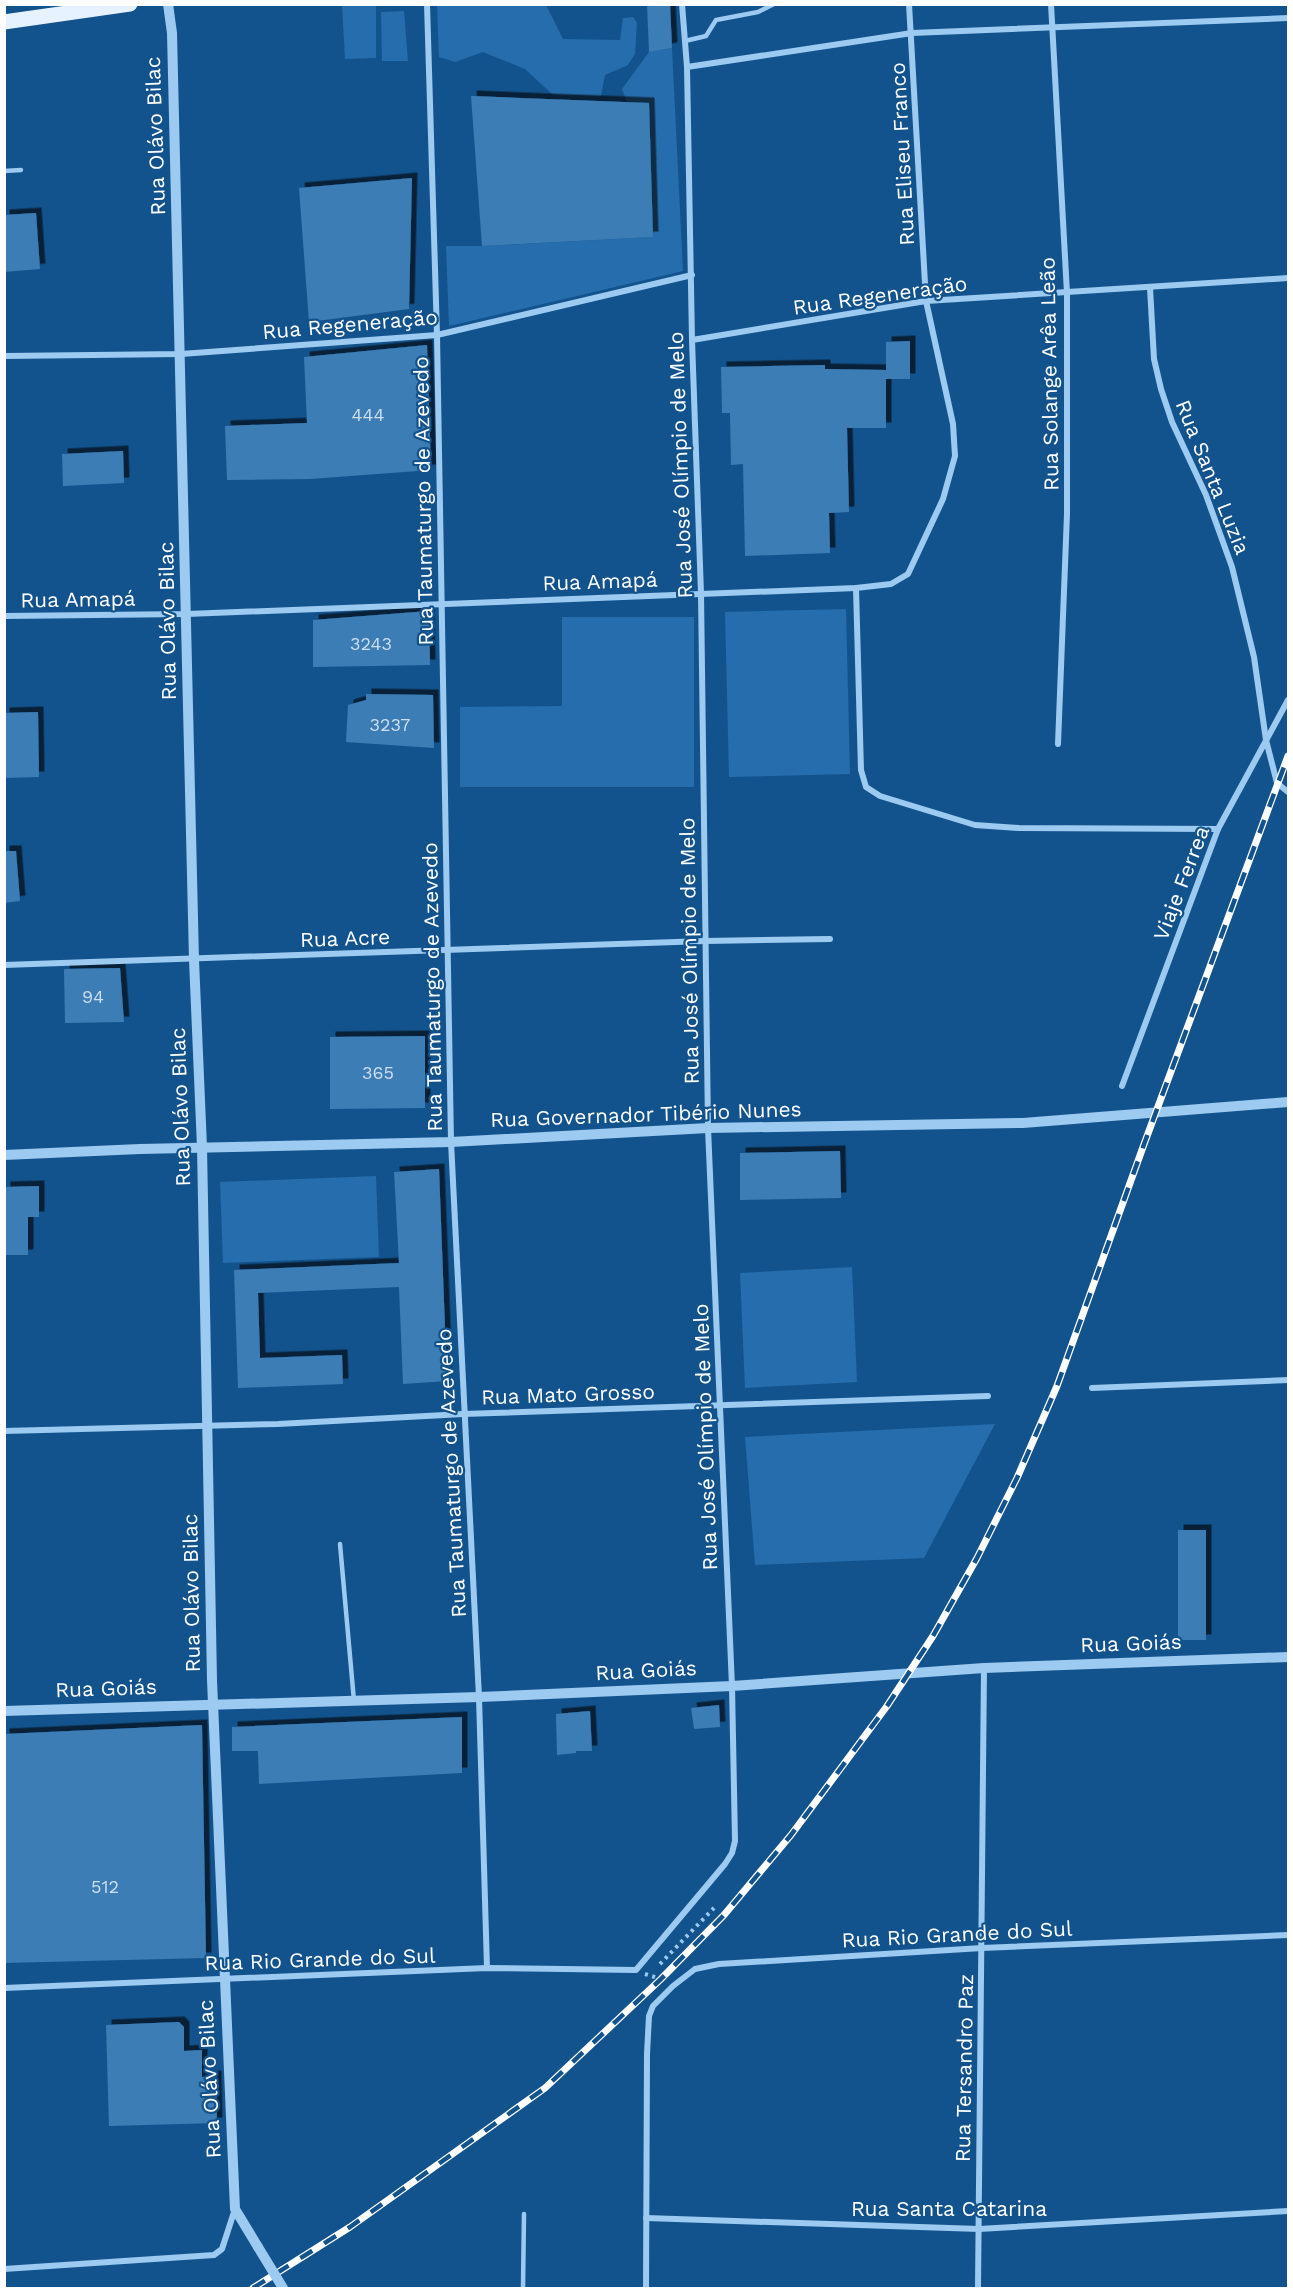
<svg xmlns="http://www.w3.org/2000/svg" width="1293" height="2293" viewBox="0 0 1293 2293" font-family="'Work Sans',sans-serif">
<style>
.green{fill:#256dac}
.building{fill:#3c7db6;filter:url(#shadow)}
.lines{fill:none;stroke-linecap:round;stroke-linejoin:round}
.path{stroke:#9ccaf1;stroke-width:4;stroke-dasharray:3 4.5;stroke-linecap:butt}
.service{stroke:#9ccaf1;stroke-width:4.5}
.minor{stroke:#9ccaf1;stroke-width:6}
.tertiary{stroke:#9ccaf1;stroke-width:10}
.primary{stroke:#e6f2ff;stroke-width:15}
.rail-casing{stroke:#fff;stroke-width:7}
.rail{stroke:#13538d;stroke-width:4.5;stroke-dasharray:14;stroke-linecap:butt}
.tertiary-bridge{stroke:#9ccaf1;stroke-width:10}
.labels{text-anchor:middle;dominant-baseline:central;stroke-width:4.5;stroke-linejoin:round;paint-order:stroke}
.number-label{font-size:18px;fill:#cedeed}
.street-label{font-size:21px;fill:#fff;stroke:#13538d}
</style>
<defs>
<filter id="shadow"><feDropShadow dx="5.5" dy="-5.5" stdDeviation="0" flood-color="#0009"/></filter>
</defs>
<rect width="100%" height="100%" fill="#13538d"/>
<g class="green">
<path d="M342 5H376V58L345 59Z"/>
<path d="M437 5H546L563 39 620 40 623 18 633 17 637 23 635 54 628 65 605 75 601 96 553 95 525 69 483 52 455 62 439 57Z"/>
<path d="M404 11 408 61H382L381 12Z"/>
<path d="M672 48 683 271 449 326 446 246H482L653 237 649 103 627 102 622 89 649 52Z"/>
<path d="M846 609 850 774 729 777 725 612Z"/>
<path d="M562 617H694V787H460V707L562 706Z"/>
<path d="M376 1176 379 1257 223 1263 220 1182Z"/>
<path d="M852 1267 857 1382 745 1388 740 1273Z"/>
<path d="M995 1424 924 1558 755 1565 745 1437Z"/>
</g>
<g class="building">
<path d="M647 4H670L672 48 649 52Z"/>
<path d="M471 96 649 103 653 237 482 246Z"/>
<path d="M412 178 409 309 309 322 299 188Z"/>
<path d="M36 213 40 269 4 272V215Z"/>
<path d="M910 341V379H886V428H847L849 512 829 513 830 553 745 556 743 464 731 465 730 413H722L721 367 825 365V369L886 370V342Z"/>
<path d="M427 345 431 470 310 479 227 480 225 426 307 423 304 357Z"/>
<path d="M123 451 124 483 63 486 62 454Z"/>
<path d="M429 611 430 665 313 667V620Z"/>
<path d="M366 694 433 695 434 748 346 742 348 705 366 700Z"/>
<path d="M38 712 39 777 4 778V713Z"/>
<path d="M4 851H16L20 901 4 903Z"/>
<path d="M120 968 124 1022 65 1023 64 969Z"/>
<path d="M425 1036V1108L330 1109V1037Z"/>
<path d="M840 1151 841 1198 740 1200V1153Z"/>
<path d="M439 1169 447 1381 403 1384 399 1287 258 1293 260 1358 342 1355 343 1384 238 1388 234 1270 399 1263 394 1172Z"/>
<path d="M39 1186V1217H28V1255H4L5 1187Z"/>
<rect x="1178" y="1530" width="28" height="110"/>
<path d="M719 1705 720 1727 694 1729 691 1708Z"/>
<path d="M590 1711 592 1751H576V1753L557 1755 556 1714Z"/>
<path d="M462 1717V1773L259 1784 258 1751H232V1727Z"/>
<path d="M202 1725 206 1958 4 1963V1734Z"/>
<path d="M179 2022 184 2027V2051L202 2050V2077L216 2076 217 2123 109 2126 106 2025Z"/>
</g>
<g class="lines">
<g class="path">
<path d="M660 1964 714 1908"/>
<path d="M645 1974 664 1980"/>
</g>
<g class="service">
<path d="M685 41 706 36 716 20 758 12 774 4"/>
<path d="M4 171 21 170"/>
<path d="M340 1544 354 1701"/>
<path d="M523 2288 524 2214"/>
</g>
<g class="minor">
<path d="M427 4 437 335 451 1142 479 1697 487 1968"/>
<path d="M1051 4 1067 293V514L1058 744"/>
<path d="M687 67 912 33 1288 18"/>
<path d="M1150 288 1154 359 1161 389 1172 422 1206 495 1232 567 1254 657 1266 740 1277 783 1288 792"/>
<path d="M692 340 926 301 1288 278"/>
<path d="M4 356 181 354 437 335 692 275"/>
<path d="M856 588 861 770 866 787 880 796 975 825 1019 828 1218 829"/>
<path d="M4 616 187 614 856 588 891 584 908 574 943 499 955 456 953 424 926 301 909 4"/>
<path d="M4 965 705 941 830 939"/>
<path d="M1122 1086 1218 829 1288 700"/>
<path d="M1092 1388 1288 1380"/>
<path d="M4 1431 278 1424 463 1414 988 1396"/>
<path d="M4 1988 487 1968 636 1970 725 1864 732 1853 735 1841 732 1686 708 1128 701 593 692 340 687 67 682 4"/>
<path d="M646 2218 979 2229 1288 2211"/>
<path d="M4 2269 214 2255 222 2249 235 2209"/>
<path d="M646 2288 647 2054 649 2016 653 2006 673 1986 695 1969 719 1964 982 1948 1288 1935"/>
<path d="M978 2288 984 1668"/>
</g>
<g class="tertiary">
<path d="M168 4 172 33 194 960 202 1147 212 1680 235 2209 258 2247"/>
<path d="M4 1155 140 1149 451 1142 708 1128 1023 1123 1288 1102"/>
<path d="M4 1711 479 1697 732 1686 984 1668 1288 1657"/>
</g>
<path class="primary" d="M4 22 130 4"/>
<defs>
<path id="rail" d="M253 2288 350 2227 545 2088 661 1979 724 1915 791 1835 887 1706 933 1636 977 1558 1017 1478 1057 1386 1143 1147 1288 756"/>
</defs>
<use href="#rail" class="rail-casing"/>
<use href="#rail" class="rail"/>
<path class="tertiary-bridge" d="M258 2247 283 2288"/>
</g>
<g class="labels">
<g class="number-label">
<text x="368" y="414">444</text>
<text x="371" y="643">3243</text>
<text x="390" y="724">3237</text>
<text x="93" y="996">94</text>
<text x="378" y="1072">365</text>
<text x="105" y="1886">512</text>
</g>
<g class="street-label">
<text transform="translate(155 136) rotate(-92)">Rua Olávo Bilac</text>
<text transform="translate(902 154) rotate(-93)">Rua Eliseu Franco</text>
<text transform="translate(880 295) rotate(-8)">Rua Regeneração</text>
<text transform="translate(350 324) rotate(-5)">Rua Regeneração</text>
<text transform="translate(1049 374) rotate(-91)">Rua Solange Arêa Leão</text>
<text transform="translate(680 465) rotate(-92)">Rua José Olímpio de Melo</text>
<text transform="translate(1213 477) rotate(68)">Rua Santa Luzia</text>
<text transform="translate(423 501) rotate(-91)">Rua Taumaturgo de Azevedo</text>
<text transform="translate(600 581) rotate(-2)">Rua Amapá</text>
<text transform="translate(78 599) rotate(-1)">Rua Amapá</text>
<text transform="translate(167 621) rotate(-91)">Rua Olávo Bilac</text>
<text transform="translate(1181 883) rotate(-69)">Viaje Ferrea</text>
<text transform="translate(345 938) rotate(-2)">Rua Acre</text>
<text transform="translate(689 951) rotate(-91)">Rua José Olímpio de Melo</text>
<text transform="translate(432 987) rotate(-91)">Rua Taumaturgo de Azevedo</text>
<text transform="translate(180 1107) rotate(-92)">Rua Olávo Bilac</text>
<text transform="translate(646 1114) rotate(-2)">Rua Governador Tibério Nunes</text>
<text transform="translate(568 1394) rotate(-2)">Rua Mato Grosso</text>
<text transform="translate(705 1437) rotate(-92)">Rua José Olímpio de Melo</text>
<text transform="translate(451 1473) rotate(-93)">Rua Taumaturgo de Azevedo</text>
<text transform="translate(191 1593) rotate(-91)">Rua Olávo Bilac</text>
<text transform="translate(1131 1643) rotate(-2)">Rua Goiás</text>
<text transform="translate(646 1670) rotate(-3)">Rua Goiás</text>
<text transform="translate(106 1688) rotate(-2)">Rua Goiás</text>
<text transform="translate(957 1934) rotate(-3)">Rua Rio Grande do Sul</text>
<text transform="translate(320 1959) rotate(-2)">Rua Rio Grande do Sul</text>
<text transform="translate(964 2068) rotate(-89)">Rua Tersandro Paz</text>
<text transform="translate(209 2079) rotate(-93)">Rua Olávo Bilac</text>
<text x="949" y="2208">Rua Santa Catarina</text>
</g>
</g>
<rect width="1293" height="2293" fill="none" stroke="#ffffff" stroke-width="12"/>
</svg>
